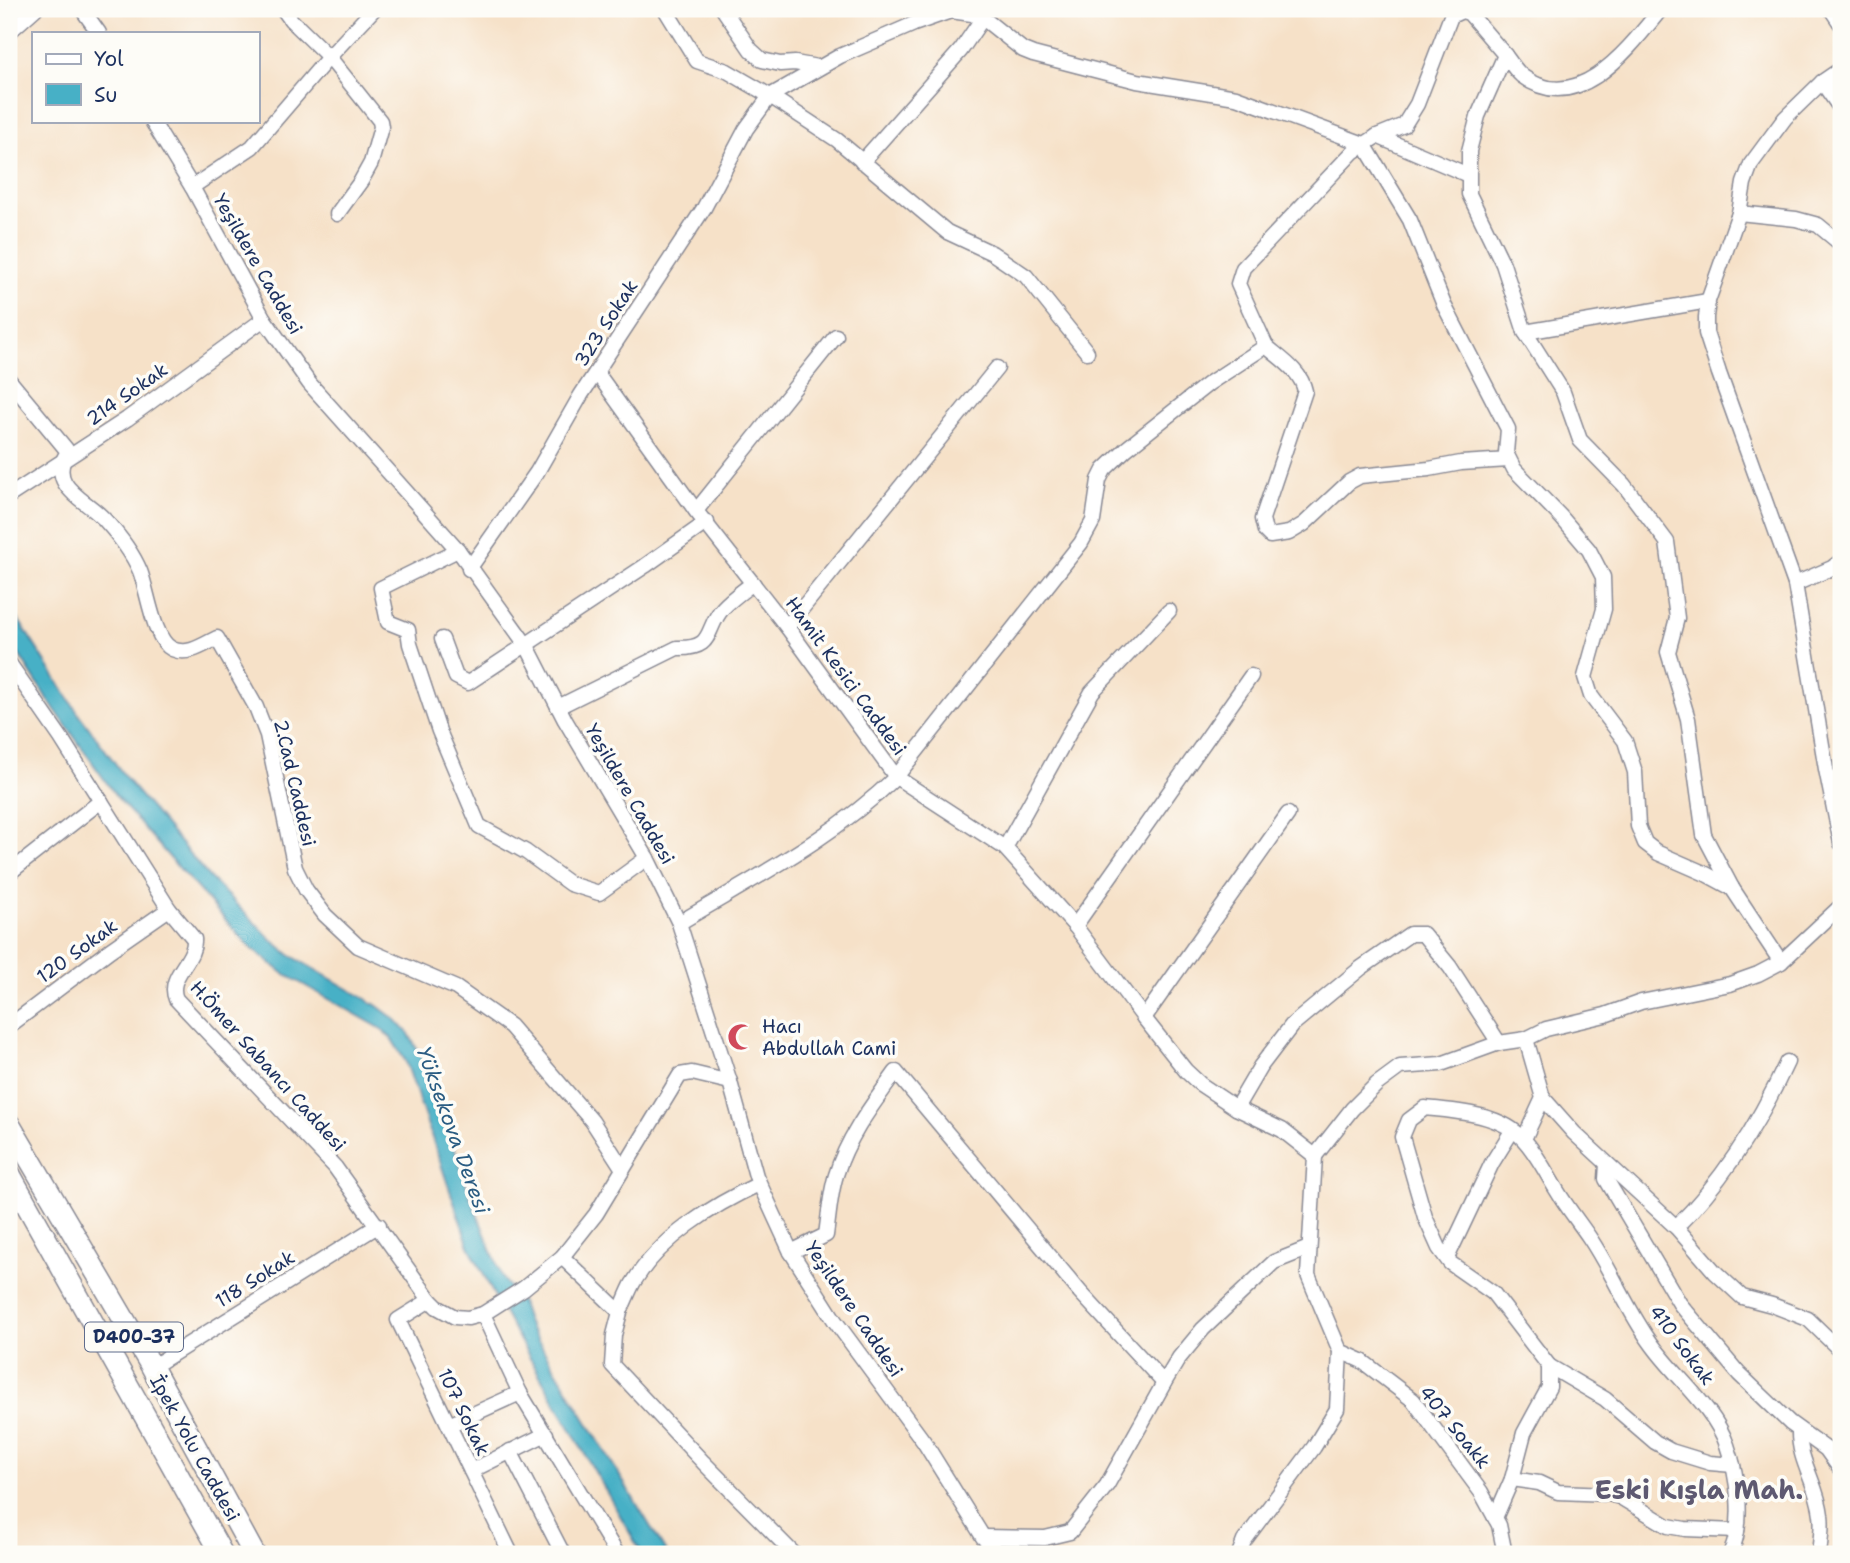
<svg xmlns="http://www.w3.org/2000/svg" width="1850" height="1563" viewBox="0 0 1850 1563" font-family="'Shantell Sans',sans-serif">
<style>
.water{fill:#47b0c6;stroke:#317092;stroke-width:2}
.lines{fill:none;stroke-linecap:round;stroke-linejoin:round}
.minor-casing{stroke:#888893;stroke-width:17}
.highway-casing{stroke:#888893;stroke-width:24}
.minor{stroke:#fff;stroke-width:14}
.highway{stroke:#fff;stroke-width:21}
.labels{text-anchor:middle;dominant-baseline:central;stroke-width:7;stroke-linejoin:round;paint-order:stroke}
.shield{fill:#fdfcf7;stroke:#5f6c8c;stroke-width:2}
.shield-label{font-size:18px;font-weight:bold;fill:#1b2f5e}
.street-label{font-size:19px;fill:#1b2f5e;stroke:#fdfcf7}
.poi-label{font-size:19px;fill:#1b2f5e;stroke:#fdfcf7;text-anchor:start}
.water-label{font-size:21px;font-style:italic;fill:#2a5c82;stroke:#fdfcf7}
.district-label{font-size:26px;font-weight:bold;fill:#5e5971;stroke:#fdfcf7}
</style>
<rect width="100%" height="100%" fill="#fdfcf7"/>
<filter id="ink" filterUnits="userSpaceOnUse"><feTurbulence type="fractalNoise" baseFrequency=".0143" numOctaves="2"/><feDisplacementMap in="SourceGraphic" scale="14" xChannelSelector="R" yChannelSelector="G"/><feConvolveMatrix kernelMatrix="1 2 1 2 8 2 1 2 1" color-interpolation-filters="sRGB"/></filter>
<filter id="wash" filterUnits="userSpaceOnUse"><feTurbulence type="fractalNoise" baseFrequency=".00686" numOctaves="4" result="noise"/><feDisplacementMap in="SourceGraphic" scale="28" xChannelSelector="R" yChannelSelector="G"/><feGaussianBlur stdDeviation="1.57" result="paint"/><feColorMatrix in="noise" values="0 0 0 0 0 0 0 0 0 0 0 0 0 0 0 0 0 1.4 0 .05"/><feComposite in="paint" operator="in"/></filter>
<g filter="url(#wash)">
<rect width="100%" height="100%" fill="#f6e1c8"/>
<path class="water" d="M9 605 78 713 132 786 209 877 272 940 290 955 376 1005 396 1020 409 1034 433 1080 470 1196 502 1277 521 1303 528 1324 667 1554H642L495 1297 469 1246 406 1062 391 1038 380 1028 283 973 251 948 177 866 116 796 46 697 9 639Z"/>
</g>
<g filter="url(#ink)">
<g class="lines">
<defs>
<g id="minor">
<path d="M82 9 99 33"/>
<path d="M283 9 291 20 329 57 380 121 381 127 371 163 361 181 337 214"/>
<path d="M665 9 697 61 727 71 770 96 837 140 947 232 992 253 1026 276 1087 352"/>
<path d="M723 9 751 50 762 60 780 64 795 63 817 67"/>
<path d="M1661 9C1630 47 1578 118 1522 76 1516 71 1510 62 1505 55L1478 116 1469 151V194L1503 264 1525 332 1563 392 1580 440 1624 485 1667 542 1677 618 1668 652 1688 719 1704 835 1732 888 1781 962"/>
<path d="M1831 9 1841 24"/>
<path d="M9 32 35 9"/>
<path d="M1841 69 1822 82 1785 118 1751 164 1744 183 1739 213 1708 301 1706 317V333L1719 373 1795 584 1826 769 1841 843"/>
<path d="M1822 82 1841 109"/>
<path d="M152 121 192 187 264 319 309 383 458 550 527 646 565 720 647 858 679 923 730 1082 756 1176 791 1252 835 1321 924 1442 983 1537 998 1554"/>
<path d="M1377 136 1468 175"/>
<path d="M862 162 961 50 982 19"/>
<path d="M192 187 252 147 329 57 374 9"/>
<path d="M1739 213 1796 219 1818 225 1841 244"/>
<path d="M1525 332 1708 301"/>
<path d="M1266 346C1281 359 1301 371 1305 391L1262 519 1265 531 1270 536 1289 533 1304 524 1349 482 1360 476 1429 469 1461 463 1509 460"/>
<path d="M597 373 696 511 787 627 896 777 1005 848 1075 926 1144 1018 1186 1071 1200 1084 1236 1108 1282 1130 1315 1156"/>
<path d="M9 380 66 449 67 453C47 486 85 499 104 519 117 533 133 554 140 571 148 591 153 639 172 649 188 656 203 645 217 638L256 707 267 735 295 868 306 890 325 915 358 946 456 988 510 1026 592 1121 623 1169"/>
<path d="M9 496 127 419 264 319"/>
<path d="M696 511 836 336"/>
<path d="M458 550 381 588 388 622 408 630 410 644 439 731 479 826 526 852 570 884 599 893 647 858"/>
<path d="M469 569 537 472 581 395 704 208 746 129 770 96 840 56 914 24 951 11 972 14 988 22 1023 50 1033 54 1137 81 1236 97 1364 144 1410 220 1444 305 1508 429 1506 453 1514 469 1561 517 1589 550 1603 577 1604 609 1585 677 1591 696 1625 741 1635 772 1638 826 1645 843 1658 853 1706 874 1732 888"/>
<path d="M1795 584 1832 568 1841 561"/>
<path d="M787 627 997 368"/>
<path d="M442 639 456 677 468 683 645 566 707 522"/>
<path d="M9 663 61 738 169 909 194 939C196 961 166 976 176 999L335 1167 430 1300 437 1307 455 1317 468 1318 483 1314 524 1288 562 1257 596 1214 680 1075 692 1073 730 1082"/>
<path d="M558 707 677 648C716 649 704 629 723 608 731 599 743 591 753 583"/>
<path d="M1005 848 1092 692 1169 611"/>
<path d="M9 873 101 801"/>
<path d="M679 923C754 878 833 838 896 777L1081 543 1093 521 1099 480 1104 470 1126 449 1208 384 1266 346 1238 284 1243 268 1353 152 1377 136 1404 125 1417 104 1451 16 1462 11 1469 13 1505 55"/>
<path d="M1075 926 1251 676"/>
<path d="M1144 1018 1288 814"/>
<path d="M9 1026 110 950 169 909"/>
<path d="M1543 1098 1574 1133 1676 1227 1715 1272 1742 1297 1772 1305 1808 1319 1841 1351"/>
<path d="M1236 1108 1260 1067 1292 1025 1361 968 1410 934H1423L1450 967 1499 1043"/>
<path d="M1524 1139 1543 1098 1526 1039"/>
<path d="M1315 1156 1352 1109 1377 1084 1400 1067 1441 1064 1499 1043 1526 1039 1546 1029 1605 1015 1641 1002 1730 984 1758 974 1781 962 1841 906"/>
<path d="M1607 1164 1606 1179 1680 1304 1739 1374 1790 1423 1826 1449 1841 1470"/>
<path d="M1676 1227C1723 1181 1760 1121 1787 1062"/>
<path d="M791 1252 826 1235C829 1215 830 1194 836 1175 848 1136 873 1104 896 1072L1080 1292 1164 1383"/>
<path d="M562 1257 620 1312 614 1335 612 1365 703 1462 794 1554"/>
<path d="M1447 1258 1492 1163 1512 1131"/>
<path d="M430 1300 398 1320 511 1554"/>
<path d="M620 1312C624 1303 628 1292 633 1283 660 1238 713 1205 759 1184"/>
<path d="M483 1314 520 1393 617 1554"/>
<path d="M1340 1351 1362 1361 1413 1400 1481 1492 1499 1525 1505 1554"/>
<path d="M1549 1366 1605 1399 1655 1442 1671 1451 1710 1463 1733 1465"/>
<path d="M152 1367 379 1225"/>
<path d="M449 1425 520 1393"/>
<path d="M1799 1430C1798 1461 1818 1485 1821 1515 1823 1528 1820 1542 1819 1554"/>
<path d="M510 1451 563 1554"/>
<path d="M471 1471 546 1434"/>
<path d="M1512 1479 1539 1483 1558 1492 1609 1494 1620 1497 1668 1526 1685 1529 1737 1531"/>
<path d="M1495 1518 1512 1479 1524 1433 1549 1387V1366L1493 1293 1450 1263 1439 1248 1425 1217 1402 1137 1409 1120 1425 1108C1457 1111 1502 1114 1524 1140 1537 1154 1546 1173 1556 1189 1566 1206 1578 1221 1589 1237 1612 1271 1627 1310 1651 1343 1674 1376 1714 1407 1727 1445 1738 1476 1745 1524 1730 1554"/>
<path d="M983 1537 1045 1538 1070 1532 1107 1485 1164 1383 1179 1358 1203 1329 1274 1262 1309 1248"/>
<path d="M1239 1554 1244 1541 1314 1447 1337 1409 1340 1351 1308 1275 1315 1156"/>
</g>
<g id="highway">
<path d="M9 1124 152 1367 254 1554"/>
<path d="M9 1173 222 1554"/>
</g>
</defs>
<use href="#minor" class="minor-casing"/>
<use href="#highway" class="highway-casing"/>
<use href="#minor" class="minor"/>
<use href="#highway" class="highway"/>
</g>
</g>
<defs>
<symbol id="mosque-bare" viewBox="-9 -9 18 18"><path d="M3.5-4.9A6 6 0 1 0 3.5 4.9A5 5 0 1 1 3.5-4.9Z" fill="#d1495b" stroke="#fdfcf7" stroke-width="2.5" paint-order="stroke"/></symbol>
</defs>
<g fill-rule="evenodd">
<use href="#mosque-bare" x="722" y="1018" width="38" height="38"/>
</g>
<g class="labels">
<rect class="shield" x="85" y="1322.5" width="98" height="29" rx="5"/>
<g class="shield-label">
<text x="134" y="1337">D400-37</text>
</g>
<g class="street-label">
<text transform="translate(258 264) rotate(60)">Yeşildere Caddesi</text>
<text transform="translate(606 323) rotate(-57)">323 Sokak</text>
<text transform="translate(127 394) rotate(-35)">214 Sokak</text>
<text transform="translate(846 676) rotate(54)">Hamit Kesici Caddesi</text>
<text transform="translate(295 783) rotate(77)">2.Cad Caddesi</text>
<text transform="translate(630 794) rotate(60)">Yeşildere Caddesi</text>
<text transform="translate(77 951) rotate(-36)">120 Sokak</text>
<text transform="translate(268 1066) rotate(48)">H.Ömer Sabancı Caddesi</text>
<text transform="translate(255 1279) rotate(-32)">118 Sokak</text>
<text transform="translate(854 1309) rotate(56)">Yeşildere Caddesi</text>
<text transform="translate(1682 1345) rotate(53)">410 Sokak</text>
<text transform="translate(464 1412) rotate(64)">107 Sokak</text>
<text transform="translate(1455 1427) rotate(51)">407 Soakk</text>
<text transform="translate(195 1448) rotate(61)">İpek Yolu Caddesi</text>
</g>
<g class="poi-label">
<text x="762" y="1026">Hacı<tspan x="762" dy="22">Abdullah Cami</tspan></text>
</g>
<g class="water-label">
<text transform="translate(453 1130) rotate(70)">Yüksekova Deresi</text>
</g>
<g class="district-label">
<text x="1699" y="1489">Eski Kışla Mah.</text>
</g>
</g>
<rect width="1850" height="1563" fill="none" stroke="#fdfcf7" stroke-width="35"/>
<rect x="32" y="32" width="228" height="91" fill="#fdfcf7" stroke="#a3aaba" stroke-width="2"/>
<rect x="46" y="54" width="35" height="10" fill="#ffffff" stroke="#a3aaba" stroke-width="2"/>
<text x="94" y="66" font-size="21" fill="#1b2f5e">Yol</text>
<rect x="46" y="84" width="35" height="21" fill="#47b0c6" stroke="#a3aaba" stroke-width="2"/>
<text x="94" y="102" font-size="21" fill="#1b2f5e">Su</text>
</svg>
